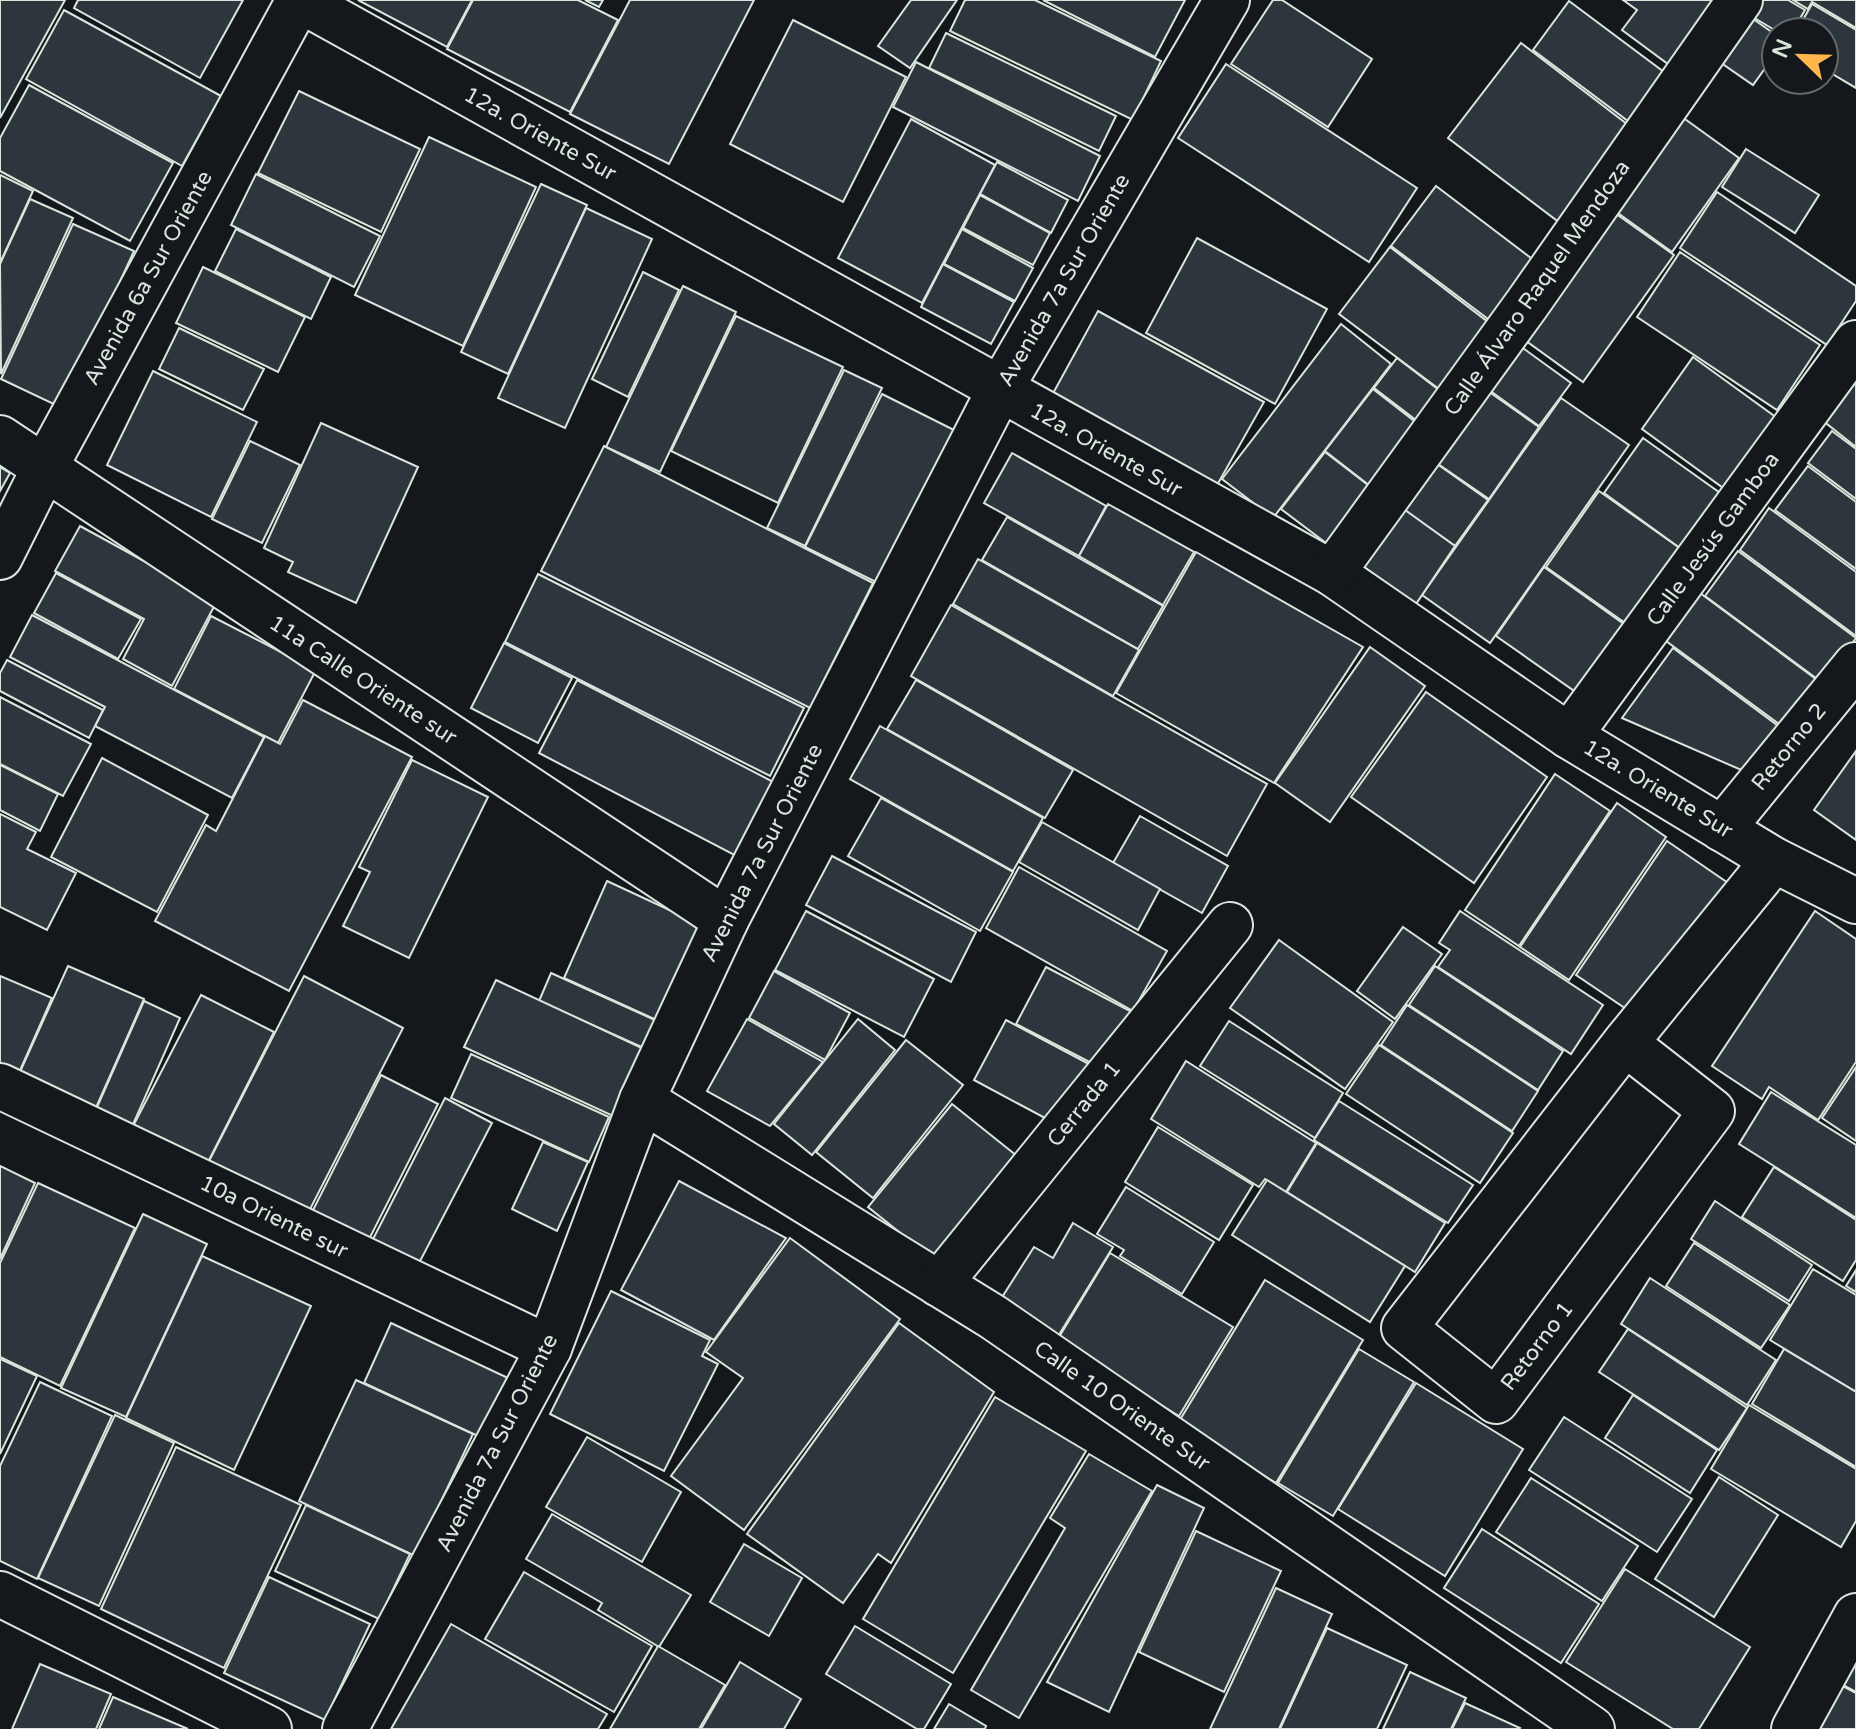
<svg xmlns="http://www.w3.org/2000/svg" width="1856" height="1729" viewBox="0 0 1856 1729" font-family="'Varela Round',sans-serif">
<style>
.building{fill:#2c363c;stroke:#d8e6dc;stroke-width:2}
.lines{fill:none;stroke-linecap:round;stroke-linejoin:round}
.minor-casing{stroke:#d8e6dc;stroke-width:48}
.minor{stroke:#14181c;stroke-width:44}
.labels{text-anchor:middle;dominant-baseline:central;stroke-width:6;stroke-linejoin:round;paint-order:stroke}
.street-label{font-size:22px;fill:#d8e6dc;stroke:#14181c}
</style>
<rect width="100%" height="100%" fill="#14181c"/>
<g class="building">
<path d="M0 0H65L0 118Z"/>
<path d="M78 0H243L200 78 74 8Z"/>
<path d="M358 0H472L447 47Z"/>
<path d="M473 0H578L618 20 570 112 447 49Z"/>
<path d="M585 0H603L599 7Z"/>
<path d="M630 0H754L669 164 570 114Z"/>
<path d="M911 0H957L910 68 878 46Z"/>
<path d="M965 0H1035L1161 61 1133 120 950 31Z"/>
<path d="M1043 0H1185L1155 57Z"/>
<path d="M1273 0H1282L1372 59 1328 127 1231 64Z"/>
<path d="M1623 0H1721L1672 67 1622 30 1637 10Z"/>
<path d="M1747 0H1788L1805 10 1792 32H1778L1741 10Z"/>
<path d="M1793 0H1856V28L1812 2 1808 9Z"/>
<path d="M1569 1 1676 81 1640 130 1533 50Z"/>
<path d="M1812 4 1856 30V88L1824 69V32H1796Z"/>
<path d="M64 10 221 96 182 166 26 79Z"/>
<path d="M1746 14 1776 35V53L1753 85 1714 58Z"/>
<path d="M793 20 906 77 843 202 730 144Z"/>
<path d="M946 33 1116 116 1099 151 929 68Z"/>
<path d="M1521 43 1640 134 1568 229 1448 138Z"/>
<path d="M916 62 1100 156 1078 201 893 107Z"/>
<path d="M1226 64 1417 188 1369 262 1178 138Z"/>
<path d="M29 85 173 163 130 241 0 171V138Z"/>
<path d="M299 91 420 149 381 232 258 173Z"/>
<path d="M1671 109 1739 158 1672 252 1604 203Z"/>
<path d="M911 119 995 165 922 303 838 258Z"/>
<path d="M429 137 536 187 463 346 355 295Z"/>
<path d="M1746 149 1819 195 1795 233 1722 187Z"/>
<path d="M997 162 1068 200 1051 233 980 194Z"/>
<path d="M256 174 380 236 354 287 231 225Z"/>
<path d="M0 175 33 191 0 263Z"/>
<path d="M541 184 587 205 508 374 461 352Z"/>
<path d="M1436 186 1548 271 1504 331 1391 246Z"/>
<path d="M1717 192 1856 286V301L1827 345 1680 248Z"/>
<path d="M980 195 1050 233 1033 265 963 228Z"/>
<path d="M30 199 73 218 1 374 0 264Z"/>
<path d="M1605 206 1674 255 1583 382 1515 333Z"/>
<path d="M586 208 652 239 565 428 498 398Z"/>
<path d="M73 224 134 251 62 408 1 379Z"/>
<path d="M236 229 331 277 311 319 215 271Z"/>
<path d="M962 229 1033 268 1015 301 944 264Z"/>
<path d="M1197 238 1327 309 1275 404 1146 333Z"/>
<path d="M1390 247 1501 332 1451 398 1339 314Z"/>
<path d="M1680 252 1820 345 1777 410 1637 317Z"/>
<path d="M943 264 1014 302 991 344 921 307Z"/>
<path d="M203 267 305 317 278 372 176 323Z"/>
<path d="M643 272 679 290 628 397 592 379Z"/>
<path d="M683 286 736 312 660 472 606 447Z"/>
<path d="M1098 311 1264 402 1216 487 1051 397Z"/>
<path d="M736 316 843 367 778 503 671 451Z"/>
<path d="M1341 324 1391 364 1273 518 1222 479Z"/>
<path d="M179 328 264 369 243 410 159 369Z"/>
<path d="M1509 338 1571 383 1539 426 1478 382Z"/>
<path d="M1693 357 1777 418 1726 490 1642 429Z"/>
<path d="M1397 358 1452 400 1429 430 1374 388Z"/>
<path d="M844 370 882 388 805 546 767 528Z"/>
<path d="M153 371 257 422 211 517 107 465Z"/>
<path d="M1854 379 1856 380V447L1822 420Z"/>
<path d="M1475 382 1539 427 1489 499 1425 455Z"/>
<path d="M1373 389 1427 431 1379 493 1325 451Z"/>
<path d="M882 394 954 430 878 583 805 547Z"/>
<path d="M1561 398 1629 445 1490 643 1422 595Z"/>
<path d="M321 423 418 467 356 603 288 572 293 562 264 548Z"/>
<path d="M1832 431 1856 449V499L1808 463Z"/>
<path d="M1643 438 1723 495 1684 551 1604 493Z"/>
<path d="M250 441 300 465 262 543 212 519Z"/>
<path d="M604 446 873 583 810 708 541 571Z"/>
<path d="M1325 452 1381 495 1338 552 1281 509Z"/>
<path d="M1012 453 1106 506 1079 556 984 503Z"/>
<path d="M1423 454 1488 500 1455 546 1390 500Z"/>
<path d="M1808 466 1856 502V569L1775 510Z"/>
<path d="M0 467 10 473 0 491Z"/>
<path d="M1599 491 1681 549 1628 625 1546 567Z"/>
<path d="M1394 502 1455 546 1416 604 1353 559Z"/>
<path d="M1108 504 1194 552 1163 605 1079 556Z"/>
<path d="M1769 508 1856 572V636L1740 550Z"/>
<path d="M1007 517 1163 606 1138 649 982 560Z"/>
<path d="M80 526 217 601 172 686 123 659 144 619 55 571Z"/>
<path d="M1738 551 1856 638 1824 684 1705 596Z"/>
<path d="M1196 552 1363 647 1274 783 1116 693Z"/>
<path d="M978 559 1139 650 1113 696 953 604Z"/>
<path d="M1544 567 1628 627 1580 695 1496 636Z"/>
<path d="M56 573 141 619 118 659 34 613Z"/>
<path d="M538 574 804 708 770 776 505 642Z"/>
<path d="M1700 593 1828 688 1794 735 1666 641Z"/>
<path d="M951 605 1267 784 1227 856 911 676Z"/>
<path d="M32 615 264 737 232 798 95 726 105 707 10 657Z"/>
<path d="M211 616 316 670 278 743 174 689Z"/>
<path d="M504 643 572 678 538 743 471 708Z"/>
<path d="M1370 647 1425 686 1330 822 1275 783Z"/>
<path d="M1673 648 1793 737 1762 779 1622 718Z"/>
<path d="M7 660 103 710 89 738 0 691V673Z"/>
<path d="M577 680 781 786 742 859 539 753Z"/>
<path d="M916 680 1073 770 1045 818 887 729Z"/>
<path d="M1426 692 1547 777 1474 883 1351 797Z"/>
<path d="M0 697 91 744 63 796 0 764Z"/>
<path d="M303 700 412 757 289 991 155 921 206 825 216 831 265 736 280 744Z"/>
<path d="M880 726 1043 818 1013 871 850 779Z"/>
<path d="M1856 751V840L1814 810Z"/>
<path d="M102 758 208 815 157 912 51 857Z"/>
<path d="M412 760 488 797 409 958 343 926 370 872 359 867Z"/>
<path d="M0 765 58 794 40 831 0 810Z"/>
<path d="M1555 774 1610 811 1519 946 1465 910Z"/>
<path d="M881 798 1013 872 980 931 848 856Z"/>
<path d="M1617 803 1666 837 1569 980 1520 947Z"/>
<path d="M0 814 36 832 27 849 76 873 47 930 0 907Z"/>
<path d="M1140 816 1228 866 1202 913 1113 863Z"/>
<path d="M1042 822 1160 889 1138 930 1019 862Z"/>
<path d="M1667 841 1731 885 1641 1019 1576 975Z"/>
<path d="M832 856 976 932 951 982 806 905Z"/>
<path d="M1019 867 1167 951 1133 1011 986 928Z"/>
<path d="M607 881 704 926 661 1022 564 978Z"/>
<path d="M806 911 934 979 904 1037 775 970Z"/>
<path d="M1460 911 1603 1005 1571 1054 1438 967 1450 950 1439 943Z"/>
<path d="M1815 911 1856 939V1062L1818 1120 1769 1087 1762 1099 1712 1066Z"/>
<path d="M1403 927 1442 954 1395 1019 1357 991Z"/>
<path d="M1279 940 1393 1022 1345 1089 1230 1008Z"/>
<path d="M68 966 144 999 91 1119 14 1085Z"/>
<path d="M1435 966 1563 1051 1538 1090 1409 1005Z"/>
<path d="M1046 967 1132 1012 1103 1069 1016 1024Z"/>
<path d="M774 971 850 1013 825 1060 749 1018Z"/>
<path d="M551 973 668 1026 655 1053 539 1001Z"/>
<path d="M0 976 52 998 18 1075 0 1067Z"/>
<path d="M304 976 403 1028 305 1219 206 1167Z"/>
<path d="M496 980 644 1049 613 1116 464 1047Z"/>
<path d="M201 995 274 1032 204 1170 130 1132Z"/>
<path d="M144 1001 180 1018 131 1129 94 1114Z"/>
<path d="M1407 1005 1538 1091 1512 1131 1381 1045Z"/>
<path d="M747 1019 823 1062 770 1126 707 1091Z"/>
<path d="M858 1019 895 1050 812 1155 774 1124Z"/>
<path d="M1006 1020 1089 1064 1058 1125 974 1080Z"/>
<path d="M1229 1021 1343 1093 1315 1138 1200 1066Z"/>
<path d="M906 1040 963 1085 873 1198 816 1152Z"/>
<path d="M1379 1045 1513 1133 1480 1183 1346 1094Z"/>
<path d="M471 1054 609 1117 589 1162 451 1098Z"/>
<path d="M1186 1061 1316 1143 1286 1192 1265 1179 1259 1187 1151 1119Z"/>
<path d="M1856 1067V1141L1822 1118Z"/>
<path d="M381 1075 438 1104 362 1253 306 1224Z"/>
<path d="M1771 1092 1856 1145V1218L1739 1144Z"/>
<path d="M445 1098 492 1123 417 1267 371 1243Z"/>
<path d="M1339 1101 1473 1185 1448 1223 1314 1140Z"/>
<path d="M952 1104 1027 1164 944 1268 868 1207Z"/>
<path d="M1158 1127 1253 1185 1219 1240 1125 1182Z"/>
<path d="M543 1142 588 1162 557 1231 512 1209Z"/>
<path d="M1317 1143 1445 1223 1415 1272 1287 1192Z"/>
<path d="M0 1166 35 1183 0 1259Z"/>
<path d="M1774 1167 1856 1220V1260L1843 1281 1742 1217Z"/>
<path d="M1267 1180 1405 1266 1370 1322 1232 1235Z"/>
<path d="M679 1181 786 1238 714 1340 621 1290Z"/>
<path d="M38 1183 135 1228 60 1386 0 1357V1263Z"/>
<path d="M1126 1187 1214 1242 1182 1294 1120 1256 1124 1250 1097 1234Z"/>
<path d="M1715 1201 1812 1265 1789 1301 1691 1239Z"/>
<path d="M143 1214 207 1244 126 1417 61 1388Z"/>
<path d="M1073 1223 1113 1247 1057 1338 999 1302 1034 1247 1053 1258Z"/>
<path d="M790 1238 900 1319 744 1530 671 1476 743 1378 706 1352Z"/>
<path d="M1694 1243 1790 1305 1761 1348 1666 1286Z"/>
<path d="M1110 1253 1233 1327 1179 1416 1056 1342Z"/>
<path d="M202 1256 311 1306 234 1470 126 1418Z"/>
<path d="M1813 1269 1856 1295V1392L1770 1340Z"/>
<path d="M1856 1270V1292L1846 1286Z"/>
<path d="M1650 1278 1776 1360 1747 1405 1621 1324Z"/>
<path d="M1265 1280 1363 1340 1276 1483 1178 1423Z"/>
<path d="M611 1291 710 1340 702 1356 718 1364 664 1471 550 1414Z"/>
<path d="M391 1323 508 1378 480 1437 364 1383Z"/>
<path d="M899 1323 994 1392 891 1563 878 1554 843 1603 747 1534Z"/>
<path d="M1628 1329 1747 1408 1719 1450 1599 1372Z"/>
<path d="M1359 1349 1414 1382 1333 1516 1278 1483Z"/>
<path d="M1784 1349 1856 1392V1467L1752 1404Z"/>
<path d="M0 1359 37 1376 0 1454Z"/>
<path d="M356 1380 473 1434 415 1556 299 1501Z"/>
<path d="M40 1382 112 1416 37 1579 0 1561V1466Z"/>
<path d="M1416 1383 1523 1449 1445 1576 1338 1509Z"/>
<path d="M1633 1395 1717 1450 1690 1493 1605 1438Z"/>
<path d="M995 1397 1086 1451 953 1673 863 1619Z"/>
<path d="M1749 1405 1856 1469V1521L1841 1547 1711 1469Z"/>
<path d="M115 1415 174 1443 99 1606 38 1578Z"/>
<path d="M1564 1417 1692 1499 1657 1552 1529 1470Z"/>
<path d="M587 1437 681 1492 642 1562 546 1507Z"/>
<path d="M176 1447 301 1505 224 1668 101 1609Z"/>
<path d="M1089 1454 1152 1491 1019 1718 971 1690 1065 1528 1050 1518Z"/>
<path d="M1719 1477 1778 1515 1714 1617 1655 1579Z"/>
<path d="M1531 1478 1638 1546 1602 1601 1496 1532Z"/>
<path d="M1157 1485 1204 1508 1109 1712 1047 1682Z"/>
<path d="M306 1505 410 1554 379 1619 275 1571Z"/>
<path d="M552 1514 691 1595 659 1647 598 1610 602 1603 526 1559Z"/>
<path d="M1482 1529 1599 1604 1561 1663 1444 1588Z"/>
<path d="M1196 1531 1281 1571 1224 1692 1139 1652Z"/>
<path d="M744 1544 802 1578 769 1636 710 1602Z"/>
<path d="M1625 1569 1750 1647 1699 1729H1673L1566 1662Z"/>
<path d="M524 1572 652 1646 614 1712 485 1639Z"/>
<path d="M269 1577 370 1624 325 1720 224 1673Z"/>
<path d="M1276 1588 1332 1614 1279 1729H1210Z"/>
<path d="M451 1624 607 1714 598 1729H391Z"/>
<path d="M855 1626 951 1684 924 1729H917L826 1674Z"/>
<path d="M1327 1628 1407 1665 1377 1729H1280Z"/>
<path d="M658 1646 725 1685 699 1729H610Z"/>
<path d="M1856 1652V1692L1839 1683Z"/>
<path d="M740 1662 801 1699 784 1729H701Z"/>
<path d="M40 1664 111 1694 96 1729H12Z"/>
<path d="M1410 1672 1466 1698 1451 1729H1383Z"/>
<path d="M1839 1684 1856 1693V1729H1813Z"/>
<path d="M113 1697 188 1729H99Z"/>
<path d="M1465 1703 1520 1728 1519 1729H1452Z"/>
<path d="M949 1704 986 1726 985 1729H934Z"/>
</g>
<g class="lines">
<defs>
<g id="minor">
<path d="M300 0 1332 573 1569 736 1774 860 1856 901"/>
<path d="M0 438 726 920"/>
<path d="M0 557 44 469 299 0"/>
<path d="M1332 573 1527 304 1740 0"/>
<path d="M1569 736 1856 343"/>
<path d="M1722 829 1856 665"/>
<path d="M1625 1043 1712 1111 1496 1401 1404 1328 1625 1043 1774 860"/>
<path d="M0 1086 549 1348"/>
<path d="M642 1100 993 1317 1592 1729"/>
<path d="M939 1284 1230 925"/>
<path d="M0 1594 269 1729"/>
<path d="M345 1729 549 1348 642 1100 726 920 999 391 1227 0"/>
<path d="M1794 1729 1856 1616"/>
</g>
</defs>
<use href="#minor" class="minor-casing"/>
<use href="#minor" class="minor"/>
</g>
<g class="labels">
<g class="street-label">
<text transform="translate(540 134) rotate(29)">12a. Oriente Sur</text>
<text transform="translate(148 278) rotate(-61)">Avenida 6a Sur Oriente</text>
<text transform="translate(1064 280) rotate(-60)">Avenida 7a Sur Oriente</text>
<text transform="translate(1537 288) rotate(-55)">Calle Álvaro Raquel Mendoza</text>
<text transform="translate(1106 450) rotate(29)">12a. Oriente Sur</text>
<text transform="translate(1713 539) rotate(-54)">Calle Jesús Gamboa</text>
<text transform="translate(363 680) rotate(33)">11a Calle Oriente sur</text>
<text transform="translate(1789 747) rotate(-51)">Retorno 2</text>
<text transform="translate(1658 789) rotate(31)">12a. Oriente Sur</text>
<text transform="translate(762 853) rotate(-63)">Avenida 7a Sur Oriente</text>
<text transform="translate(1084 1104) rotate(-51)">Cerrada 1</text>
<text transform="translate(274 1217) rotate(26)">10a Oriente sur</text>
<text transform="translate(1537 1346) rotate(-53)">Retorno 1</text>
<text transform="translate(1122 1406) rotate(35)">Calle 10 Oriente Sur</text>
<text transform="translate(497 1443) rotate(-63)">Avenida 7a Sur Oriente</text>
</g>
</g>
<g transform="translate(1800 56) rotate(293)"><circle r="38" fill="#14181c" stroke="#626a69" stroke-width="2"/>
<path d="M0-6L14 30L0 20L-14 30Z" fill="#ffb74d"/>
<text y="-12" font-size="22" font-weight="bold" text-anchor="middle" fill="#d8e6dc">N</text>
</g>
</svg>
